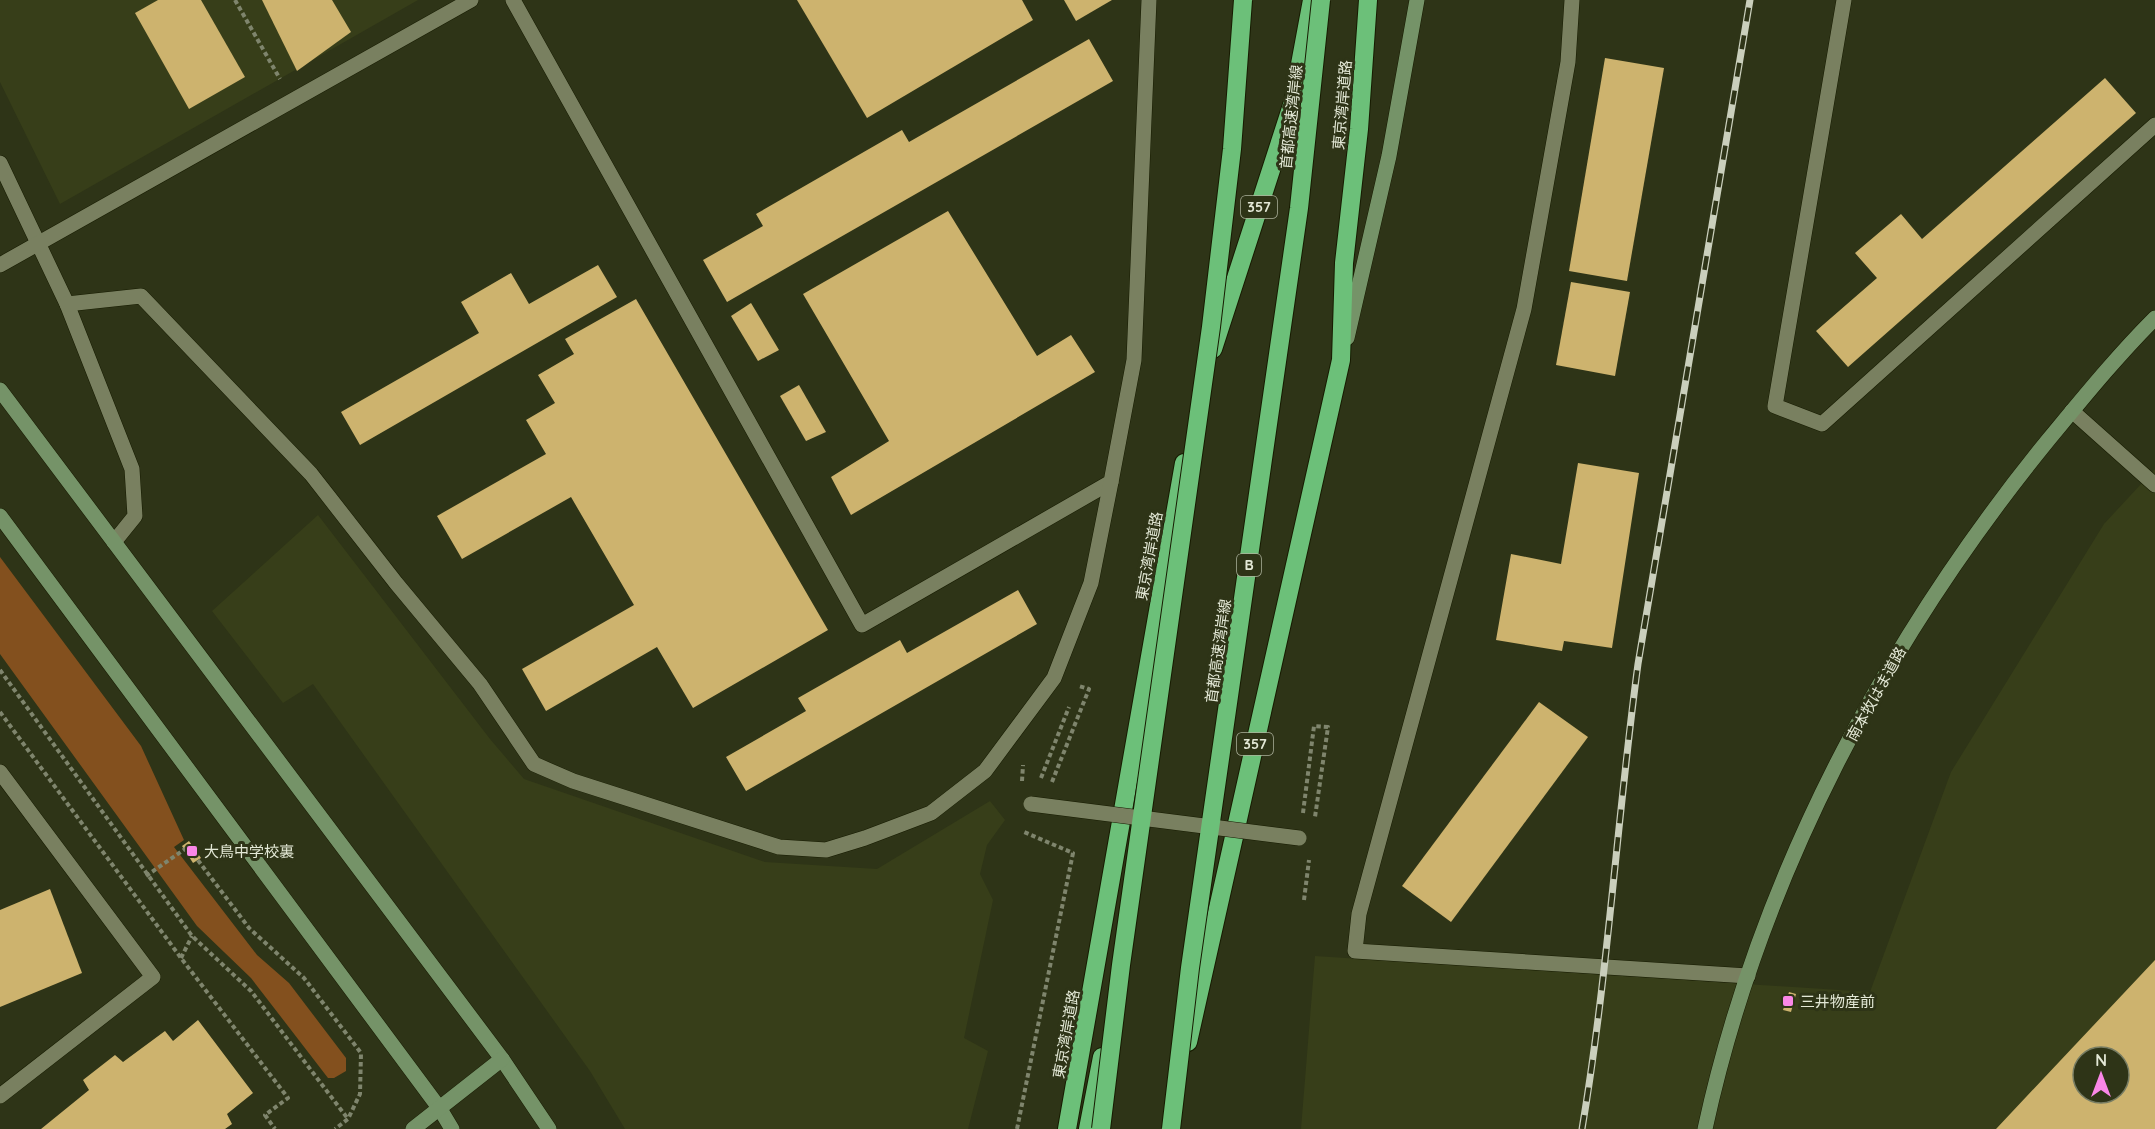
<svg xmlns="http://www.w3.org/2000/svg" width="2155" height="1129" viewBox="0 0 2155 1129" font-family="Quicksand,'Noto Sans JP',sans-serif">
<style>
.built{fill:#373e19;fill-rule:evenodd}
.forest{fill:#83501e}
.building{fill:#cdb36e;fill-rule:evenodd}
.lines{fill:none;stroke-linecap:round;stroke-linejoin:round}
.lane-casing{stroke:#171b01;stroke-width:16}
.street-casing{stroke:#171b01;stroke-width:16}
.secondary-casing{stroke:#171b01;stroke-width:16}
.highway-casing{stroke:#171b01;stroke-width:20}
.path{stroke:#7f856d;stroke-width:4;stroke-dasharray:4.5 3;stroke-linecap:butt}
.lane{stroke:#798060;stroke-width:15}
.street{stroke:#798060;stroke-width:15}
.secondary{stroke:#759368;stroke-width:15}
.highway{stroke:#6cc079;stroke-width:18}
.rail-casing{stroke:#cacfbc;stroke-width:7}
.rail{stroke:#2e3417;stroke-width:4.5;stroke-dasharray:14;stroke-linecap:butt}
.street-bridge-casing{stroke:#171b01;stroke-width:16;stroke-linecap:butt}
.highway-bridge-casing{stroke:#171b01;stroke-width:20;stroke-linecap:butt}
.street-bridge{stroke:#798060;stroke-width:15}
.highway-bridge{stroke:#6cc079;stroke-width:18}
.poi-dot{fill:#fa87e7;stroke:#2e3417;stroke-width:2}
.labels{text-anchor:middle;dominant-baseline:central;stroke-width:6;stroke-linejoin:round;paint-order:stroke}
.shield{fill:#2e3417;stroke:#adb29d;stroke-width:1.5}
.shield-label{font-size:14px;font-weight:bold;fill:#e3e8d6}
.street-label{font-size:15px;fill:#e3e8d6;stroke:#2e3417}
.poi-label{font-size:15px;fill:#e3e8d6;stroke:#2e3417;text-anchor:start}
</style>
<rect width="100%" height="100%" fill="#2e3417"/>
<g class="built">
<path d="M0 0H418L60 204 0 82Z"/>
<path d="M2155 469V1129H1301L1315 956 1870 992 1951 772 2104 524ZM2083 1057H2119V1093H2083Z"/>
<path d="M318 515 490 739 524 779 765 862 877 869 990 801 1005 820 987 845 980 874 993 900 964 1038 988 1051 968 1129H625L590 1071 313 684 283 703 212 611Z"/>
</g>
<path class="forest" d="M0 557 141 746 184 840 174 847 257 955 289 983 346 1058V1071L334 1078H328L251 978 197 926 0 654Z"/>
<g class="building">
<path d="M158 0H201L245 77 189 109 135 13Z"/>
<path d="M262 0H332L351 32 297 71Z"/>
<path d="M797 0H1022L1033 20 867 118Z"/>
<path d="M1064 0H1112L1076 21Z"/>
<path d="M1089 39 1113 81 727 302 703 260 763 226 756 214 902 130 909 142Z"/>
<path d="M1605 58 1664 68 1627 281 1569 271Z"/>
<path d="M2105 78 2136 113 1848 367 1816 331 1877 278 1855 253 1901 214 1922 239Z"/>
<path d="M948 211 1037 356 1071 335 1095 372 851 515 831 477 889 441 803 294Z"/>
<path d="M598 265 617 297 360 445 341 412 479 333 461 302 511 273 529 304Z"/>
<path d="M1571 282 1630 292 1615 376 1556 365Z"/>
<path d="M636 299 828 630 693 708 657 647 546 711 522 669 634 605 571 497 462 559 437 516 546 454 526 420 555 403 538 375 574 354 565 339Z"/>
<path d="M751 303 779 350 758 361 731 316Z"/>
<path d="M799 385 826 432 806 441 780 396Z"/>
<path d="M1578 463 1639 473 1612 648 1564 641 1562 651 1496 640 1511 554 1561 564Z"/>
<path d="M1018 590 1037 624 746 791 726 757 806 711 798 698 900 640 907 653Z"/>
<path d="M1539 702 1588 737 1451 922 1402 886Z"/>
<path d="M189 841 201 858 193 863 182 846Z"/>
<path d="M50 889 82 973 0 1007V910Z"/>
<path d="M2155 960V1129H1996ZM2083 1057H2119V1093H2083Z"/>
<path d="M1789 992 1796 994 1791 1012 1783 1010Z"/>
<path d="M198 1020 253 1093 227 1114 232 1124 225 1129H41L89 1090 83 1080 115 1055 123 1062 165 1031 173 1041Z"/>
</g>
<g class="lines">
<defs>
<g id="lane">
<path d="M1572 0 1568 62 1524 309 1359 914 1355 951 1748 976"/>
<path d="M2072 411 2155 485"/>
</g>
<g id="street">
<path d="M513 0 862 625 1111 482 1134 360 1149 0"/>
<path d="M1844 0 1775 406 1822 424 2155 125"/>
<path d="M0 163 67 304 132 469 135 516 114 542"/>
<path d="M0 265 471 0"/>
<path d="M67 304 141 296 311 474 396 583 480 684 534 764 573 781 779 847 826 850 865 838 931 813 985 771 1054 678 1091 583 1111 482"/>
<path d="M0 772 153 977 0 1096"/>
</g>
<g id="secondary">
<path d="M1347 338 1389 156 1417 0"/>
<path d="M0 390 502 1059 549 1129"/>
<path d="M0 516 440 1109 452 1129"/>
<path d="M413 1129 502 1059"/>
<path d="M1705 1129C1760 876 1886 639 2049 439 2083 398 2117 356 2155 318"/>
</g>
<g id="highway">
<path d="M1213 349 1293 102 1312 0"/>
<path d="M1188 1042 1341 360 1344 263 1359 129 1368 0"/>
<path d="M1067 1129 1184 463"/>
<path d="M1088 1129 1102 1057"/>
</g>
</defs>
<use href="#lane" class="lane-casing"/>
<use href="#street" class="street-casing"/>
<use href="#secondary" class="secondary-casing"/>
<use href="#highway" class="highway-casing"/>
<g class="path">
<path d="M235 0 280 79"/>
<path d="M0 670 192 936 251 991 348 1119"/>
<path d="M0 712 181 958 288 1098 265 1115 275 1129"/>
<path d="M1041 778 1069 707"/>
<path d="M1022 781 1023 765"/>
<path d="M1052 782 1089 689 1079 686"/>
<path d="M1303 813 1314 726 1328 727 1315 817"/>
<path d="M146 876 188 847 249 928 304 978 361 1053 360 1094 348 1119 335 1129"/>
<path d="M1304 900 1309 860"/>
<path d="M181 958 192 936"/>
<path d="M1017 1129 1073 853 1024 832"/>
</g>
<use href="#lane" class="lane"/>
<use href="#street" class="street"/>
<use href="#secondary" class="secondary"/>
<use href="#highway" class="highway"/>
<defs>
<path id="rail" d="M1582 1129C1608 975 1617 819 1638 664L1750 0"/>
</defs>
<use href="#rail" class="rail-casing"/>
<use href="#rail" class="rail"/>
<defs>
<path id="street-bridge" d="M1031 804 1299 838"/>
<g id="highway-bridge">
<path d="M1101 1129 1121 965 1211 327 1232 149 1243 0"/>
<path d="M1171 1129 1190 968 1299 208 1321 0"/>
</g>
</defs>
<use href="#street-bridge" class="street-bridge-casing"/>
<use href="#highway-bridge" class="highway-bridge-casing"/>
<use href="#street-bridge" class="street-bridge"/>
<use href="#highway-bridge" class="highway-bridge"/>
</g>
<g class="poi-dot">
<rect x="186" y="845" width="12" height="12" rx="3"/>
<rect x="1782" y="995" width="12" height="12" rx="3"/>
</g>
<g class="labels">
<g class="shield">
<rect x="1241" y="196" width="36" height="22" rx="4.5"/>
<rect x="1237" y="554" width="24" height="22" rx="4.5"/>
<rect x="1237" y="733" width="36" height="22" rx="4.5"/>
</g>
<g class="shield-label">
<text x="1259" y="207">357</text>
<text x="1249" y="565">B</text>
<text x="1255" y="744">357</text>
</g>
<g class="street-label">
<text transform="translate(1342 105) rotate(-85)">東京湾岸道路</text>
<text transform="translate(1291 117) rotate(-84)">首都高速湾岸線</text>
<text transform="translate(1149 556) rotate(-80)">東京湾岸道路</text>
<text transform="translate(1218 651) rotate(-82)">首都高速湾岸線</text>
<text transform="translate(1876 694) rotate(-61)">南本牧はま道路</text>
<text transform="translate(1066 1034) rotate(-80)">東京湾岸道路</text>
</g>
<g class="poi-label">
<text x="204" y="851">大鳥中学校裏</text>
<text x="1800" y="1001">三井物産前</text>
</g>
</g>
<g transform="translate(2101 1075)"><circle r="28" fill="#2e3417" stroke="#767c63" stroke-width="1.5"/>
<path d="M0-4.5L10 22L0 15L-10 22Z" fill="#fa87e7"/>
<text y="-9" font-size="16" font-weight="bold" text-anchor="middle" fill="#e3e8d6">N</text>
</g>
</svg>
